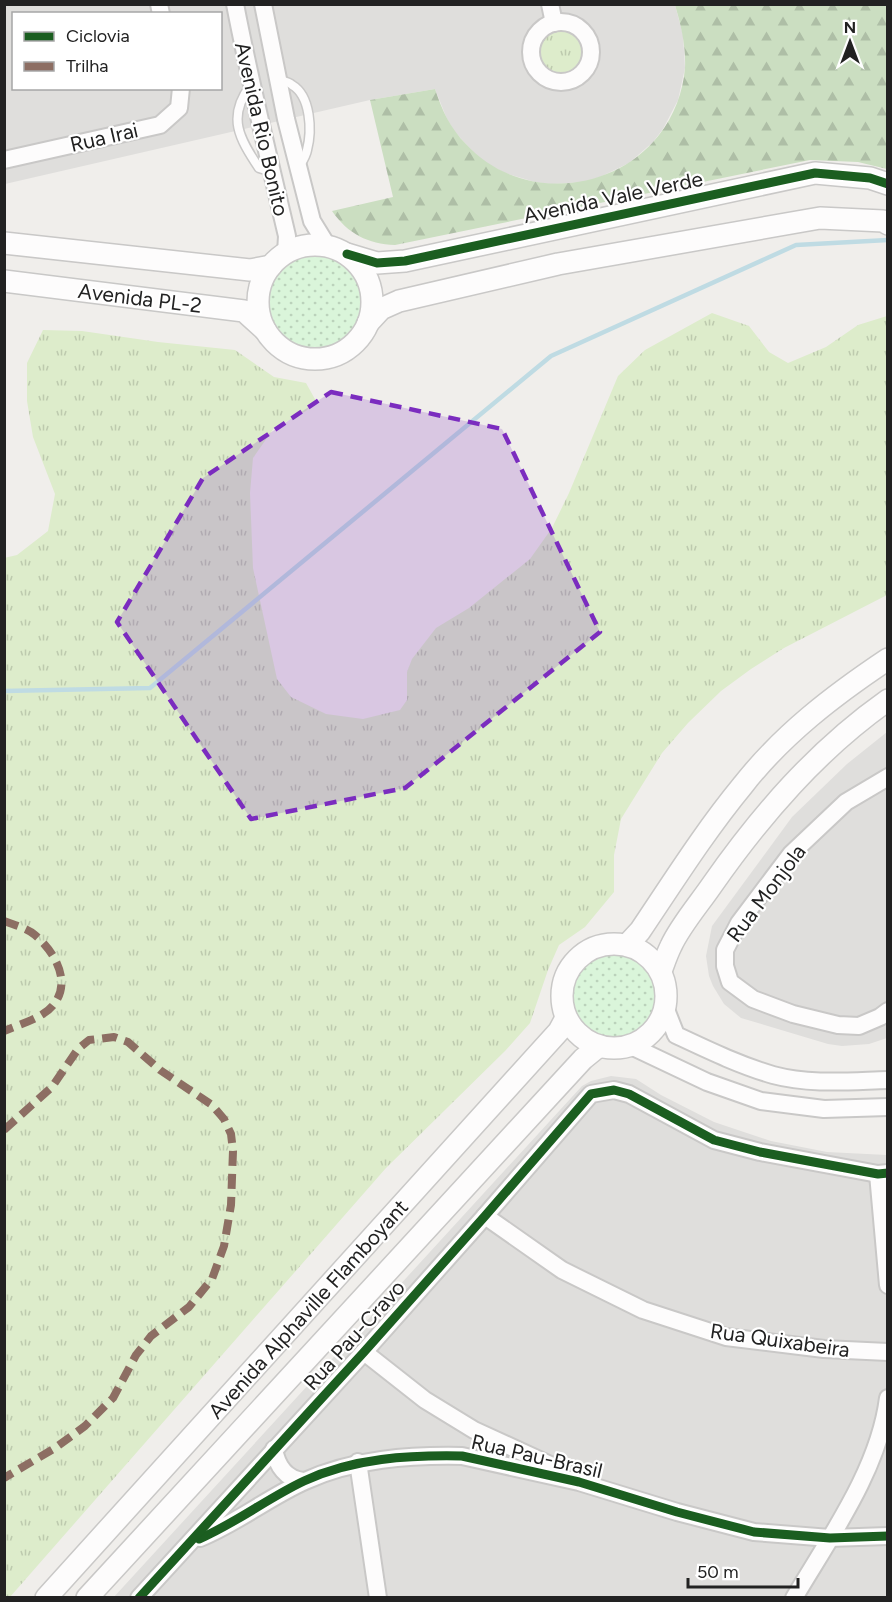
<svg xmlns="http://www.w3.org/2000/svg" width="892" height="1602" viewBox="0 0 892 1602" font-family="Figtree,sans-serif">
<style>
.residential{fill:#dfdedc;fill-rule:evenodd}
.grass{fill:url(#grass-tufts)}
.forest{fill:url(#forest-firs)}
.park{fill:url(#park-dots)}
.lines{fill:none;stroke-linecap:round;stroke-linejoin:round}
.stream{stroke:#bfdbe3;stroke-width:4.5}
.service-casing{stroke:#c9c8c7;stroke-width:11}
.minor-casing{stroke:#c9c8c7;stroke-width:20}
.tertiary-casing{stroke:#c9c8c7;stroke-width:24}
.service{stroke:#fdfcfc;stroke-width:8}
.minor{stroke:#fdfcfc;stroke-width:16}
.tertiary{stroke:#fdfcfc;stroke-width:21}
.quiet{stroke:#8d6e63;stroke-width:8;stroke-dasharray:15 8;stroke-linecap:butt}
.cycleway-casing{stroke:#fff;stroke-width:13}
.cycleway{stroke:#1b5e20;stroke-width:9}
.marked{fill:#7b2cbf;fill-opacity:0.2;stroke:#7b2cbf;stroke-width:4.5;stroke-dasharray:12 8;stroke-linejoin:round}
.labels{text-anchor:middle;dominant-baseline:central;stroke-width:4.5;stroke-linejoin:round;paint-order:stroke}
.street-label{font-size:21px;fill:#222;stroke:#fff}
</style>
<defs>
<pattern id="grass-tufts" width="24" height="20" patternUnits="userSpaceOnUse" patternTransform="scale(1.5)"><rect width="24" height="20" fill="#ddeccb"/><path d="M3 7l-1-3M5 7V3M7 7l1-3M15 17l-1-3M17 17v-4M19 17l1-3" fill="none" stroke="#bdcaae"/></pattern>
<pattern id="forest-firs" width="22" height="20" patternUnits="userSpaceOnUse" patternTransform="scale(1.5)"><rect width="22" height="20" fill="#cbdec1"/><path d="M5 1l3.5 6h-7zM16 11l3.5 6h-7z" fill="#aebea6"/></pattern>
<pattern id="park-dots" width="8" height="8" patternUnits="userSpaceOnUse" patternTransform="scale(1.5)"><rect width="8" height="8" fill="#daf5da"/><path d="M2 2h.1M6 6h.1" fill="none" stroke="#bbd2bb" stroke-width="1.8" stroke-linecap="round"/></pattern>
</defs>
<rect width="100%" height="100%" fill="#f0eeeb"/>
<g class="residential">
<path d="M4 5H675L683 35 685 68 678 100 663 129 653 142 629 163 600 177 584 182 552 184 535 182 505 173 490 165 477 156 455 132 447 119 435 89 370 100 5 184ZM14 14H220V88H14Z"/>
<path d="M887 732V1038L869 1044 842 1046 828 1044 741 1018 724 1004 713 986 709 976 706 956 712 926 792 817 847 764Z"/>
<path d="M611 1076 636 1079 661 1095 714 1122 771 1141 827 1152 887 1155V1597L113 1598 582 1086 591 1081Z"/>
</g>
<g class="grass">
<circle cx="561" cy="52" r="22"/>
<path d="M712 313 749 326 769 352 788 363 826 347 858 325 887 316V595L784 648 751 669 721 691 688 723 662 753 621 819 614 855V892L585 927 559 945 548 970 530 1023 505 1051 386 1168 10 1597H5L4 558 17 555 48 531 55 494 33 437 27 401V363L43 330 82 331 158 342 235 350 274 377 306 383 316 401 306 411 274 428 253 458 250 493 253 568 277 679 291 697 326 714 363 719 400 710 407 700V672L412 659 436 628 469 608 530 559 552 528 569 493 618 376 645 350Z"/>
</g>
<path class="forest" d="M675 5H887V169L858 162 810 160 395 245C368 244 348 234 332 211L393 197 370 100 435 89C442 110 450 128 466 144 518 201 612 195 659 135 674 116 683 92 685 68 686 46 681 25 675 5Z"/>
<g class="park">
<circle cx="315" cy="302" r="47"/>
<circle cx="614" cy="996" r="46"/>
</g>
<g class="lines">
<path class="stream" d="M4 691 150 688 551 356 796 245 888 240"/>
<defs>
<g id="service">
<path d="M279 80C283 81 289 82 292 85 311 96 312 131 307 150 306 156 302 162 299 167"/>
<path d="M250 86C227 117 239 138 259 168L272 172"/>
</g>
<g id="minor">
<path d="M159 4 161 14"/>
<path d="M235 4C250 82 269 159 287 236L286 253"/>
<path d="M263 4 286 119 312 221 328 247"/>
<path d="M550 4 554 23"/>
<circle cx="561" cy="52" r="30"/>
<path d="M4 160 160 125 179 108 181 88"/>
<path d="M888 777 846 802 791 854 739 923 725 950V966L730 982 753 999 793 1014 838 1025 859 1026 880 1017 888 1011"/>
<path d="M665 1007 676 1035C708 1050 739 1065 773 1075 810 1085 850 1081 888 1080"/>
<path d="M631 1046 707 1082 761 1101 824 1109 888 1107"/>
<path d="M878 1174 888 1285"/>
<path d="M485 1216 562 1270 643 1310 726 1337 824 1349 888 1352"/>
<path d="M364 1352 425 1400 474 1430 559 1469"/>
<path d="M274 1449C277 1466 286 1479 303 1481"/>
<path d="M358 1462 378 1598"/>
<path d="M200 1538C237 1523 269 1497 305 1481 353 1459 409 1455 462 1456L579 1482 677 1512 754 1532 830 1538 888 1536"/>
<path d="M139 1598 364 1352 485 1216 591 1094 614 1090 629 1094 714 1140 760 1152 878 1174 888 1173"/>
<path d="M794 1598C830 1537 879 1469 888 1398"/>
</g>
<g id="tertiary">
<path d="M4 243 250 270 271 266"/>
<circle cx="315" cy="302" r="57"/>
<path d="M347 254 377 263 405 261 815 173 870 178 888 184"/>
<path d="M4 281 244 311 265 330"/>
<path d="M368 323 381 309 399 301 558 264 820 218 883 221 888 224"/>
<circle cx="614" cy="996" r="52"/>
<path d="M627 945 640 931C673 882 705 831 743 785 783 734 834 695 888 659"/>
<path d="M661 971C664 963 667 954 671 946 680 926 699 904 712 885 761 815 817 750 888 700"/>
<path d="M46 1598 559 1031 566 1018"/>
<path d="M87 1598 583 1059 599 1046"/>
</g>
</defs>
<use href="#service" class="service-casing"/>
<use href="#minor" class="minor-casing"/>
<use href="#tertiary" class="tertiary-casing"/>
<use href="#service" class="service"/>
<use href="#minor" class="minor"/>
<use href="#tertiary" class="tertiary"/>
<g class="quiet">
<path d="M4 921C14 925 27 928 35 935 54 951 72 981 54 1004 44 1018 20 1024 4 1031"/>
<path d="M4 1130 52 1087 78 1049 89 1040 114 1037 128 1042 160 1070 212 1105 224 1119 231 1134 233 1151 231 1205 224 1246 212 1279 189 1307 151 1336 136 1355 113 1398 85 1426 55 1448 4 1478"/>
</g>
<defs>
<g id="cycleway">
<path d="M347 254 377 263 405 261 815 173 870 178 888 184"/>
<path d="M199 1539C236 1523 268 1498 304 1481 353 1458 409 1455 462 1456L579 1482 677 1512 754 1532 830 1538 888 1536"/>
<path d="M139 1598 364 1352 485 1216 591 1094 614 1090 629 1094 714 1140 760 1152 878 1174 888 1173"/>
</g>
</defs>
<use href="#cycleway" class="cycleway-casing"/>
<use href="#cycleway" class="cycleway"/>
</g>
<path class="marked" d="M331 392 502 429 600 632 405 788 251 819 117 622 203 478Z"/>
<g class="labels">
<g class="street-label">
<text transform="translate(262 129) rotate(77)">Avenida Rio Bonito</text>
<text transform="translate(104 137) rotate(-13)">Rua Irai</text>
<text transform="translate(613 197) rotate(-12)">Avenida Vale Verde</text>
<text transform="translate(140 298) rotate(7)">Avenida PL-2</text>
<text transform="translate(766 893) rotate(-53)">Rua Monjola</text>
<text transform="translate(308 1309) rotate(-48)">Avenida Alphaville Flamboyant</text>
<text transform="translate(354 1335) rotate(-48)">Rua Pau-Cravo</text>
<text transform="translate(780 1340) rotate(8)">Rua Quixabeira</text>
<text transform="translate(537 1456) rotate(13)">Rua Pau-Brasil</text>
</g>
</g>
<rect width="892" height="1602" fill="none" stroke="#222222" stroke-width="12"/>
<rect x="12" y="12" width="210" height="78" fill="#ffffff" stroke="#a7a7a7" stroke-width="1.5"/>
<rect x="24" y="32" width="30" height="9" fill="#1b5e20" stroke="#a7a7a7" stroke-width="1.5"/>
<text x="66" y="42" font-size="18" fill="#222222">Ciclovia</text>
<rect x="24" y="62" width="30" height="9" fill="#8d6e63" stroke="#a7a7a7" stroke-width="1.5"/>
<text x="66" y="72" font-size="18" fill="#222222">Trilha</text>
<g transform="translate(850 42)" stroke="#ffffff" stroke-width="4.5" paint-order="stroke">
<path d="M0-4.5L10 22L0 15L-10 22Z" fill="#222222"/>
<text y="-9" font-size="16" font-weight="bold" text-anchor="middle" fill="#222222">N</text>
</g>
<path d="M688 1578v9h110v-9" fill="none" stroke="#222222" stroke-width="3"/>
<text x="697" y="1578" font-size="18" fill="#222222" stroke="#ffffff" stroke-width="4.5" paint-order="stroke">50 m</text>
</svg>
